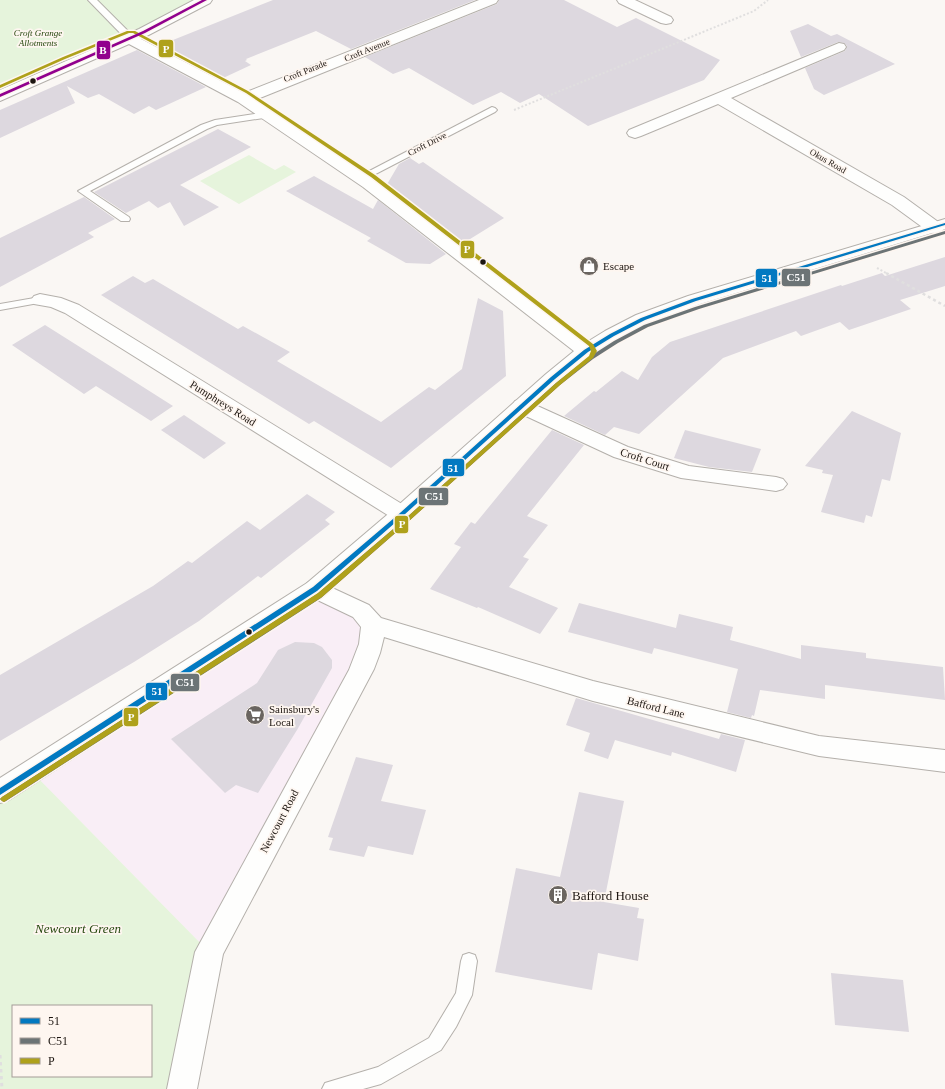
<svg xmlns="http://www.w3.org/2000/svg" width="945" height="1089" viewBox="0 0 945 1089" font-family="Georgia,serif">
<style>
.commercial{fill:#f9eef6}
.green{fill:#e6f4dc;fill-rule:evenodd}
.building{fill:#ddd8df}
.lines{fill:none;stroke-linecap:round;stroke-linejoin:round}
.lane-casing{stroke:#b4b0ab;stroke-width:2}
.street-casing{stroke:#b4b0ab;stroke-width:2}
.primary-casing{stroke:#b4b0ab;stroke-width:2}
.path-far2{stroke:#e0dfdf;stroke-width:2;stroke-dasharray:2 2;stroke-linecap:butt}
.path-far1{stroke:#e0dfdf;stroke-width:2.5;stroke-dasharray:3 3;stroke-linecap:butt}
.path{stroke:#e0dfdf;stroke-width:3;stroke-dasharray:3.5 3.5;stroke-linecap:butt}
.lane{fill:#fefefd;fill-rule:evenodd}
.street{fill:#fefefd;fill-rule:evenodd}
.primary{fill:#fefefd;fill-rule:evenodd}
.bus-1-casing{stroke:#fef6f0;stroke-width:3}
.bus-2-casing{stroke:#fef6f0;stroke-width:3}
.bus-3-casing{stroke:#fef6f0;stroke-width:3}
.bus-4-casing{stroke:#fef6f0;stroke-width:3}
.bus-1{fill:#0279c1;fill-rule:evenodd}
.bus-2{fill:#6c7476;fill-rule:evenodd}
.bus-3{fill:#afa11b;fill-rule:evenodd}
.bus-4{fill:#91008e;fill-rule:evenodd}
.bus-dot{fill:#1d1611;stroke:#fef6f0;stroke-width:1.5}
.labels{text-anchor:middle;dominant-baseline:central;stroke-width:3.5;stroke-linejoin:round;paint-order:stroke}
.far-park-label{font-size:9px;font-style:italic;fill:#25470d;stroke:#fef6f0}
.far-street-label{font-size:9px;fill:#1d1611;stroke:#fef6f0}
.poi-label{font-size:11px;fill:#1d1611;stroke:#fef6f0;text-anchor:start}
.street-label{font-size:11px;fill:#1d1611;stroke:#fef6f0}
.near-poi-label{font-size:13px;fill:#1d1611;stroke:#fef6f0;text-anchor:start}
.near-park-label{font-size:13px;font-style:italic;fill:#25470d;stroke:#fef6f0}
.line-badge{stroke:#fef6f0;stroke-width:1.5}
.badge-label{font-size:11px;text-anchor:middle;font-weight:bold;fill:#fff}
</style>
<rect width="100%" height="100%" fill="#faf7f4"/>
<path class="commercial" d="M315 589 373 625 209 952 32 772Z"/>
<g class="green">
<path d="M0 0H205L0 96Z"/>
<path d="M249 155 275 170 284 165 296 172 239 204 200 181Z"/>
<path d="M32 772 209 952 182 1089H0V792ZM13 1006H151V1076H13Z"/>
</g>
<g class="building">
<path d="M273 0H475L351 49 316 31 246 59 247 60 245 61 251 65 221 79 158 46Z"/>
<path d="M499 0H564L617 27 636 18 720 60 704 80 588 126 539 94 520 103 501 92 473 105 409 68 393 74 365 57 497 4Z"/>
<path d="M808 24 831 36 837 34 895 64 824 95 814 89 805 68 845 51 847 46 844 43 838 42 801 57 790 31Z"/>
<path d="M137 50 206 87 156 110 149 106 134 114 99 94 88 98 67 86 75 103 0 138V110Z"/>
<path d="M218 129 251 147 180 185 219 207 184 226 170 202 158 208 149 201 126 213 94 192Z"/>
<path d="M410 158 419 164 423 162 504 218 462 244 386 186 399 164Z"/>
<path d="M314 176 373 209 378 200 446 254 430 264 406 263 367 241 371 238 286 191Z"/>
<path d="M84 197 115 219 88 233 94 237 0 287V238Z"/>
<path d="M945 257V286L900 300 911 309 849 330 840 322 801 336 796 331 723 358 639 434 614 427 605 435 564 416 594 391 596 392 622 371 638 380 652 357 670 342 841 285 842 286 882 273 885 276Z"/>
<path d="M133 276 145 283 153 279 238 329 243 326 290 352 277 361 381 422 429 387 435 390 462 369 478 298 503 311 506 376 391 468 314 421 309 424 101 295Z"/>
<path d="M45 325 110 366 173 406 151 421 96 386 84 394 12 345Z"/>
<path d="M852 411 901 433 890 481 882 479 872 517 866 515 864 523 821 512 833 475 822 473 823 470 805 466Z"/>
<path d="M184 415 226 443 204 459 161 430Z"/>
<path d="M552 430 584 445 527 516 548 525 523 557 529 559 509 587 558 608 540 634 478 607 477 608 430 589 461 547 454 544 471 522 475 524Z"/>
<path d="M685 430 761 449 752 472 709 467 674 458Z"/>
<path d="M307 494 335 512 325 520 330 524 261 578 258 576 199 621 134 662 0 741V675L153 586 188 561 192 563 247 521 260 530Z"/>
<path d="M579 603 676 628 679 614 733 627 730 640 801 659V645L866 653V658L943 667 945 700 825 685V699L760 690 754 716 752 715 751 718 727 712 738 669 654 648 652 654 568 632Z"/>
<path d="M295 642 314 643 322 647 332 660V668L297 730 258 793 236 785 225 793 171 739 257 683 278 650Z"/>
<path d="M576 698 719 739 721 734 745 740 736 772 672 752 671 756 615 740 608 759 584 751 590 733 566 725Z"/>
<path d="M356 757 393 765 381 801 426 810 413 855 368 846 364 857 329 850 333 838 328 837Z"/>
<path d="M579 792 624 801 604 902 639 908 637 918 644 919 638 961 598 953 592 990 495 972 516 868 560 877Z"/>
<path d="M831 973 903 980 909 1032 835 1025Z"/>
</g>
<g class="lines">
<defs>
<g id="lane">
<path d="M88 0H97L134 37 135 39 134 41H128Z"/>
<path d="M492 107 495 108 497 110 495 112 364 180 361 181 356 178Z"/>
<path d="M267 112 272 115 270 117 217 125 207 129 90 191 129 217 130 219 129 221H121L78 191 201 125 215 120Z"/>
<path d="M40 297 44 298 45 300 44 302 0 310V304Z"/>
<path d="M469 953 475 955 477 961 472 995 456 1027 441 1050 381 1084 363 1089H322L325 1083 378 1067 429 1038 456 993 461 961 463 955Z"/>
</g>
<g id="street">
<path d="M194 0H212L210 3 141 39 244 93 479 0H498L496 3 255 100 375 179 593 347 596 351 593 355 586 357 579 355 363 187 238 102 129 44 0 101V90L139 29Z"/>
<path d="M617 0H635L671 17 673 20 671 23 666 24 661 23 619 3Z"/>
<path d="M839 43 844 44 846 47 844 50 731 98 904 197 941 224 944 228 941 232 935 233 929 232 892 205 718 104 641 136 635 138 629 136 627 133 629 130Z"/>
<path d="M40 294 61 298 79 305 410 509 413 514 410 519 402 522 394 519 65 313 51 307 34 304 31 300 34 296Z"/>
<path d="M522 399 628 447 689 466 776 477 783 479 787 484 783 489 776 491 681 478 614 457 515 411 512 406 515 401Z"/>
<path d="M315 580 369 605 381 618 593 681 819 736 945 750V772L819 756 593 701 384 637 380 653 374 669 223 954 197 1089H167L195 952 349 670 359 644 361 627 353 617 307 595 304 589 307 583Z"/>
</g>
<path id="primary" d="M945 219V229L700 304 650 323 619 339 593 355 560 382 410 519 323 595 9 800 0 803V778L307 583 394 509 546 374 579 347 605 331 636 315 688 296Z"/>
</defs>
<use href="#lane" class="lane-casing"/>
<use href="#street" class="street-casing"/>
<use href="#primary" class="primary-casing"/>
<g class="path-far2">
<path d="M514 110 754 11 768 0"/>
<path d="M877 268 888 274"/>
</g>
<path class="path-far1" d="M886 273 945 306"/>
<path class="path" d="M0 1055 2 1089"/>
<use href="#lane" class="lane"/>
<use href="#street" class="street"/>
<use href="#primary" class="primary"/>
<defs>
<path id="bus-1" d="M945 223V225L696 301 645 320 614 336 588 352 555 379 404 515 317 591 0 795V788L313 587 400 513 551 377 584 350 610 334 641 318 692 299Z"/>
<path id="bus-2" d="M945 231V234L699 309 648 327 618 343 593 359 560 385 409 521 321 598 6 801 4 802 2 801 0 799 2 797 317 594 405 519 556 383 589 357 614 341 644 325 695 307Z"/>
<path id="bus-3" d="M127 31H135L248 91 375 175 593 344 597 351 593 358 560 385 409 521 322 597 4 802 2 801 0 799 2 797 318 593 405 519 556 383 589 356 591 351 589 346 371 177 246 93 133 33H129L65 59 0 88V85L63 57Z"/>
<path id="bus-4" d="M202 0H207L145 33 0 97V94L143 31Z"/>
</defs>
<use href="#bus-1" class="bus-1-casing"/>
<use href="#bus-2" class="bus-2-casing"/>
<use href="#bus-3" class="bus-3-casing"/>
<use href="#bus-4" class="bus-4-casing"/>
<use href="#bus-1" class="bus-1"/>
<use href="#bus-2" class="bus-2"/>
<use href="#bus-3" class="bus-3"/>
<use href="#bus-4" class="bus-4"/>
</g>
<defs>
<symbol id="shop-disc" viewBox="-11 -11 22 22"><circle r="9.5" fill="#6a6560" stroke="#fef6f0"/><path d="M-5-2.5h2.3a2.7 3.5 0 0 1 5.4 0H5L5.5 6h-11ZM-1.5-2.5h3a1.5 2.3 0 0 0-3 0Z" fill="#fff"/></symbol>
<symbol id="supermarket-disc" viewBox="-11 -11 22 22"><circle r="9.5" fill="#6a6560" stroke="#fef6f0"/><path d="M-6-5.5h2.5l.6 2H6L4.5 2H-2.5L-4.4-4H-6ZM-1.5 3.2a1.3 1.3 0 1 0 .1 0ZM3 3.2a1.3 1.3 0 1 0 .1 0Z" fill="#fff"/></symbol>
<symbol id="building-disc" viewBox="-11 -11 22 22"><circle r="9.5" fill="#6a6560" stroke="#fef6f0"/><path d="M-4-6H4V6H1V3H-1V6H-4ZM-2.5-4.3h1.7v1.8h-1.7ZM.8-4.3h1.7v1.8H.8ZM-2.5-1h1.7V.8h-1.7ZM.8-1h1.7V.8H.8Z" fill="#fff"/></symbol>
</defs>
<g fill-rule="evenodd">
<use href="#shop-disc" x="578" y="255" width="22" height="22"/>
<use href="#supermarket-disc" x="244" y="704" width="22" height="22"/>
<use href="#building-disc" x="547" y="884" width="22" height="22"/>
</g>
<g class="bus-dot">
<circle cx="33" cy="81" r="3.5"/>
<circle cx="483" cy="262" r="3.5"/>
<circle cx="249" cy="632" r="3.5"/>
</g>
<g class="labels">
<g class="far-park-label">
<text x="38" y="33">Croft Grange<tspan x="38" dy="10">Allotments</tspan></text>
</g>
<g class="far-street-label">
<text transform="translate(367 50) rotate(-22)">Croft Avenue</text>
<text transform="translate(305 71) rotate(-22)">Croft Parade</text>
<text transform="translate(427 144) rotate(-27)">Croft Drive</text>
<text transform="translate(828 161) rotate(30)">Okus Road</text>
</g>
<g class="poi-label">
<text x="603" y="266">Escape</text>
<text x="269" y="709">Sainsbury's<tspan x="269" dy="13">Local</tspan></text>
</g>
<g class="street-label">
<text transform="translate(223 403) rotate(32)">Pumphreys Road</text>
<text transform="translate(645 459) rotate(18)">Croft Court</text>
<text transform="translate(656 707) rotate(14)">Bafford Lane</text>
<text transform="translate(279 821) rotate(-62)">Newcourt Road</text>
</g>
<g class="near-poi-label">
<text x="572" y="895">Bafford House</text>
</g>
<g class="near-park-label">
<text x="78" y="928">Newcourt Green</text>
</g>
</g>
<g class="line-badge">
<rect x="158" y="39" width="16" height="19" rx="4" fill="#afa11b"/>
<rect x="96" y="40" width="15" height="20" rx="4" fill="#91008e"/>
<rect x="460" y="240" width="15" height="19" rx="4" fill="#afa11b"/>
<rect x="781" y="268" width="30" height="19" rx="4" fill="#6c7476"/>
<rect x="755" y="268" width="23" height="20" rx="4" fill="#0279c1"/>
<rect x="442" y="458" width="23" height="19" rx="4" fill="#0279c1"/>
<rect x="418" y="487" width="31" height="19" rx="4" fill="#6c7476"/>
<rect x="394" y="515" width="15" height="19" rx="4" fill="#afa11b"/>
<rect x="170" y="673" width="30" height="19" rx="4" fill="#6c7476"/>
<rect x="145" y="682" width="23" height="19" rx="4" fill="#0279c1"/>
<rect x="123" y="707" width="16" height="20" rx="4" fill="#afa11b"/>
</g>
<g class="badge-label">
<text x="166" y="53">P</text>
<text x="103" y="54">B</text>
<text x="467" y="253">P</text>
<text x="796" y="281">C51</text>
<text x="767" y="282">51</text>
<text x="453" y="472">51</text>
<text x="434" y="500">C51</text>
<text x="402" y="528">P</text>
<text x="185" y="686">C51</text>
<text x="157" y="695">51</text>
<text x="131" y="721">P</text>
</g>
<rect x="12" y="1005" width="140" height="72" fill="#fef6f0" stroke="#a49c97"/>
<rect x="20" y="1018" width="20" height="6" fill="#0279c1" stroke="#a49c97"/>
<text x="48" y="1025" font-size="12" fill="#1d1611">51</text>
<rect x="20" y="1038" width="20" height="6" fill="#6c7476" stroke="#a49c97"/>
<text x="48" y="1045" font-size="12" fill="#1d1611">C51</text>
<rect x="20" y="1058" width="20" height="6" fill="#afa11b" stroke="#a49c97"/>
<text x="48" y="1065" font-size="12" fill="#1d1611">P</text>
</svg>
